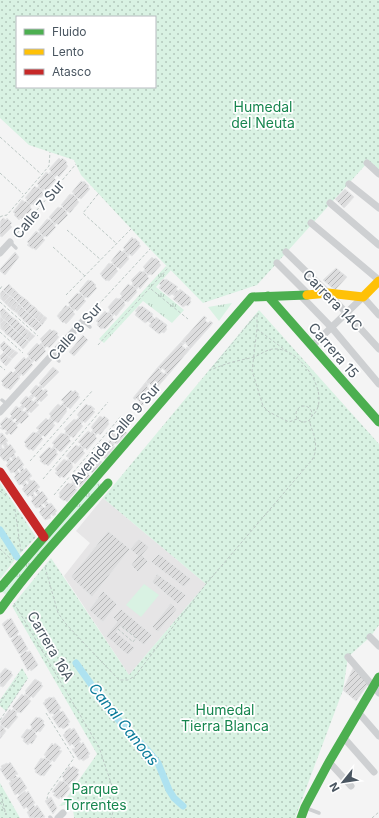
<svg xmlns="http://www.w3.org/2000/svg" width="379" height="818" viewBox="0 0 379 818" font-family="Inter,sans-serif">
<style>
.education{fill:#e6e5e6}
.grass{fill:url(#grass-tufts)}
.park{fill:url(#park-dots);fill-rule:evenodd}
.pitch{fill:#d9f2e3}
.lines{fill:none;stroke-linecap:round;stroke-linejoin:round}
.canal{stroke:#aee2f0;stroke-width:7}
.building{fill:url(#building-hatch);stroke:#e5e6e7}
.path{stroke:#bcc7c4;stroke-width:1;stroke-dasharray:3 2;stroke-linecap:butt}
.lane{stroke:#ced0d2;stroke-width:3.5}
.street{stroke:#ced0d2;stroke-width:7}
.fast{stroke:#4caf50;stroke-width:9}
.slow{stroke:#ffc107;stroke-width:9}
.jam{stroke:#c62828;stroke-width:9}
.labels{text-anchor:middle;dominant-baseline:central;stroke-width:3.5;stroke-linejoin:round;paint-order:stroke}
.park-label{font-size:14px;fill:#17864f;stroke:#fff}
.street-label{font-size:14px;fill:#4a5661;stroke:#fff}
.water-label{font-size:15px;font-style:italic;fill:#0c7c9b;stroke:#fff}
</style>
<defs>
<pattern id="grass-tufts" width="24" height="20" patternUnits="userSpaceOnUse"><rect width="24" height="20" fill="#d9f2e3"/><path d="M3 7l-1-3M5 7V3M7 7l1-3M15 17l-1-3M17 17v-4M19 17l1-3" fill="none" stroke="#b2c7bb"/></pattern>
<pattern id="park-dots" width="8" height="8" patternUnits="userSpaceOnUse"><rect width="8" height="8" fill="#d9f2e3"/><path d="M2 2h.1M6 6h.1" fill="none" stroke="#b2c7bb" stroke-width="1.8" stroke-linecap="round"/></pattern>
<pattern id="building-hatch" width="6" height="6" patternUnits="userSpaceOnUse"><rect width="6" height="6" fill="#ddddde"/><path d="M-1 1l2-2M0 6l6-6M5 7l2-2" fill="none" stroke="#b5b6b7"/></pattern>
</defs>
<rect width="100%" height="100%" fill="#f4f4f4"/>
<path class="education" d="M103 498 206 584 129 675 64 576 90 543 76 531Z"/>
<g class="grass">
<path d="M166 266 171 270 156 287 184 310 172 323 143 301 104 343 99 339Z"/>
<path d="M232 303 219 321 208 307Z"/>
<path d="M97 481 102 485 6 595 1 591Z"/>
</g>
<g class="park">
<path d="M0 0H379V170L369 161 257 285 203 303 150 249 81 175 74 160 29 145 0 118ZM17 17H155V87H17Z"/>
<path d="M259 310 379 444V625L370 637 348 657 343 690 295 818H74C74 807 69 803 59 806L65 800 97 754 12 606 51 558 129 675 206 584 103 498Z"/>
<path d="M0 483 36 537 17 557 0 579Z"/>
<path d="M22 668 28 678 6 711 0 706V700Z"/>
<path d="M0 783 20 818H0Z"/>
</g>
<path class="pitch" d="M144 584 159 595 141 617 126 605Z"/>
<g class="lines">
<g class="canal">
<path d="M0 530 17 557"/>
<path d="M76 663 110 711 148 751 158 763 169 790 174 798 183 806"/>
</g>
</g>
<g class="building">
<path d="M59 158 61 160 62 158 67 162 66 164 68 166 59 177 57 175 55 177 50 172 51 171 49 169Z"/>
<path d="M46 172 49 174 50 172 55 177 54 178 56 180 46 191 44 189 43 191 38 187 39 185 37 184Z"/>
<path d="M81 181 83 182 84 181 89 186 88 187 90 189 81 199 79 198 78 199 73 194 74 193 72 192Z"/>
<path d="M35 186 37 188 38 187 43 191 42 192 44 194 34 205 32 204 31 205 26 201 27 199 25 198Z"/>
<path d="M345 189 354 197 344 208 335 199Z"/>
<path d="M70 194 72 195 73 194 78 199 77 200 79 202 70 213 67 211V212L62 207 63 206 61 205Z"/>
<path d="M22 200 25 202 26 201 31 205 30 207 32 209 22 219 20 218 19 220 14 215 15 214 13 212Z"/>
<path d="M58 207 60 208 62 207 67 212 66 213 68 215 58 225 56 223 55 225 49 217Z"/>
<path d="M3 218 6 220 7 218 12 223 10 225 12 227 2 237 0 236V222Z"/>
<path d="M47 219 50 220 55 225H54L56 227 47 237 45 236 44 237 39 232 40 231 38 230Z"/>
<path d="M36 231 44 237 43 238 45 240 36 250 33 248V249L27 245 29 244 27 242Z"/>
<path d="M132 237 134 239 135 238 140 243 139 244 141 246 132 256 129 254V256L123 251 125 250 123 248Z"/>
<path d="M120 250 122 252 123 251 129 256H127L129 259 120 269 118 267 117 268 112 263 113 262 111 261Z"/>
<path d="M15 252 19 257 5 275 0 271V269Z"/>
<path d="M152 257 154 259 156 258 160 262 159 263 161 265 152 275 150 274 148 275 144 271 145 269 143 267Z"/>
<path d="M109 263 111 264 112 263 117 268 116 269 118 271 109 281 107 280 106 281 101 276 102 275 100 274Z"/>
<path d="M336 268 347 277 335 290 323 280Z"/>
<path d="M140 271 142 272 144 271 148 275 147 276 149 278 140 289 138 287 137 289 132 285 133 283 131 280Z"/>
<path d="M163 279 165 280 166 279 178 287 176 289 177 290 173 295 172 294 169 296 159 288 161 285 159 284Z"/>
<path d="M88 280 90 281 91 280 96 285 95 286 97 288 88 298 86 297 85 298 79 291Z"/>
<path d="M9 284 11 287 6 293 3 290Z"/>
<path d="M128 284 131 286 132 285 137 289 136 290 137 292 128 302 126 301 125 302 120 298 122 296 120 294Z"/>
<path d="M11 287 15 290 10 296 6 293Z"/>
<path d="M180 289 191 298 190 300 191 302 188 306 186 305 183 307 173 299 175 296 173 295 177 290 179 291Z"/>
<path d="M3 290 6 293 1 299 0 294Z"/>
<path d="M15 290 18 293 13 298 10 296Z"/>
<path d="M6 293 10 296 4 302 1 299Z"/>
<path d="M18 293 21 296 16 301 13 298Z"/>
<path d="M77 293 79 294 80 293 85 298 84 299 86 301 77 311 75 309 74 311 69 306 70 305 68 303Z"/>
<path d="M10 296 13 298 7 305 4 302Z"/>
<path d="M21 296 24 298 19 304 16 301Z"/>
<path d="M13 298 16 301 10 308 7 305Z"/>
<path d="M24 298 28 301 22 307 19 304Z"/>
<path d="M116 298 119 299 120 298 125 302 124 303 125 305 116 316 114 314 113 316 109 312 110 310 108 307Z"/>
<path d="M16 301 19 304 14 311 10 308Z"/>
<path d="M28 301 30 304 25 310 22 307Z"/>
<path d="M19 304 22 307 17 313 14 311Z"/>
<path d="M30 304 33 306 27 312 25 310Z"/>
<path d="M66 305 68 307 69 306 74 311 73 312 75 314 66 324 64 322 63 323 57 316Z"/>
<path d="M33 306 36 308 30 314 27 312Z"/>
<path d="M139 306 140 307 142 306 153 314 152 316 153 317 149 322 148 321 145 323 135 315 137 312 135 311Z"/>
<path d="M22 307 25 310 19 316 17 313Z"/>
<path d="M3 308 6 311 1 317 0 311Z"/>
<path d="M36 308 38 311 33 317 30 314Z"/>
<path d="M25 310 27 312 22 318 19 316Z"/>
<path d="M6 311 9 314 4 320 1 317Z"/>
<path d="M38 311 41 313 36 319 33 317Z"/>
<path d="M105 311 107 313 109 312 113 316 112 317 114 319 105 329 103 328 101 329 97 325 98 323 96 321Z"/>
<path d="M27 312 30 314 24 321 22 318Z"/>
<path d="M41 313 44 316 39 322 36 319Z"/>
<path d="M9 314 12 317 7 322 4 320Z"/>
<path d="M30 314 33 317 27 323 24 321Z"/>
<path d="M44 316 47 318 42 325 39 322Z"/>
<path d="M204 316 207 318 205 320 208 323 210 321 213 323 190 349 185 342 184 344 181 342Z"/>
<path d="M1 317 4 320 0 324V318Z"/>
<path d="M12 317 15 319 10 325 7 322Z"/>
<path d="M33 317 36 319 30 326 27 323Z"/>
<path d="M153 317 155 319 156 317 167 325 166 328 167 329 164 333 162 332 159 334 149 326 151 323 149 322Z"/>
<path d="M15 319 18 321 12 327 10 325Z"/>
<path d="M36 319 39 322 33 328 30 326Z"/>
<path d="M4 320 7 322 1 329 0 324Z"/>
<path d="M18 321 20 324 15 330 12 327Z"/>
<path d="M7 322 10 325 4 331 1 329Z"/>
<path d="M39 322 42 325 36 331 33 328Z"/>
<path d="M20 324 23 326 18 332 15 330Z"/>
<path d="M10 325 12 327 6 334 4 331Z"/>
<path d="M23 326 26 329 21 335 18 332Z"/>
<path d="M12 327 15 330 9 336 6 334Z"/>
<path d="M26 329 29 331 24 338 21 335Z"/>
<path d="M50 329 52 331 54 330 58 333 57 335 59 337 49 348 47 346 45 348 41 343 42 342 40 339Z"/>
<path d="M15 330 18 332 12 339 9 336Z"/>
<path d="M29 331 32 334 27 340 24 338Z"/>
<path d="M18 332 21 335 15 341 12 339Z"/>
<path d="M32 334 35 336 29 342 27 340Z"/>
<path d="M21 335 24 338 18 344 15 341Z"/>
<path d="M83 335 88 340 74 356 69 352Z"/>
<path d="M24 338 27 340 21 347 18 344Z"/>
<path d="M27 340 29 342 23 349 21 347Z"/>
<path d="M4 341 6 344 1 349 0 345Z"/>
<path d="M181 342 184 344 182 346 186 349 187 347 190 349 168 375 165 373 166 371 162 368 161 370 158 367Z"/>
<path d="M37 343 39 345 41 343 45 348 44 349 46 351 36 362 34 360 33 362 28 357 29 356 27 354Z"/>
<path d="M6 344 9 346 4 352 1 349Z"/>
<path d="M9 346 12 349 7 355 4 352Z"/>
<path d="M12 349 15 351 9 357 7 355Z"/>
<path d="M15 351 18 353 12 359 9 357Z"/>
<path d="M4 352 7 355 1 361 0 356Z"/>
<path d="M7 355 9 357 4 364 1 361Z"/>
<path d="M9 357 12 359 6 366 4 364Z"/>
<path d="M24 357 26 359 28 357 33 362 31 363 33 365 23 376 21 374 20 376 15 371 16 370 14 368Z"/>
<path d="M53 367 59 372 43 388 39 383Z"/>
<path d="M158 367 161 370 160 371 164 374 165 373 168 375 155 390 149 383 148 385 146 382Z"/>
<path d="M11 371 13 373 15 371 20 376 18 377 20 378 10 390 8 388 7 389 2 385 3 383 1 381Z"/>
<path d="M146 382 148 385 147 387 151 390 152 388 155 390 142 406 139 403 140 402 136 398 135 400 133 398Z"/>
<path d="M36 385 39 387 40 385 43 387 41 389 44 391 45 389 48 391 46 393 48 395 41 402 39 400 38 402 35 400 37 398 34 396 33 398 30 396 32 394 30 392Z"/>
<path d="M71 390 73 392 75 390 79 394 78 396 80 397 70 409 68 407 67 408 62 404 64 402 61 400Z"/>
<path d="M26 396 29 398 30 396 33 398 31 400 34 402 35 400 38 402 36 403 39 405 31 413 29 411 28 413 25 411 27 409 25 407 23 409 20 407 22 405 20 403Z"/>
<path d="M58 404 61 406 62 404 67 408 66 410 67 411 58 423 55 421 54 422 50 418 51 416 49 414Z"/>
<path d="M86 404 89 406 90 405 95 409 93 410 95 412 85 423 83 421 82 423 78 418 79 417 77 415Z"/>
<path d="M16 406 19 408 20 407 23 409 21 410 24 412 25 411 29 416 21 424 19 422 18 424 15 422 17 420 15 418 13 420 10 418 12 416 10 414Z"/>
<path d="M100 416 103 418 104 416 109 420 108 422 109 424 100 435 98 433 96 435 92 431 93 430 91 427Z"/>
<path d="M6 417 9 419 10 418 14 423 15 422 18 424 16 425 18 427 11 435 9 433 7 435 5 433 7 431 4 429 3 430 0 428 2 427 0 424Z"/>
<path d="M46 418 48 420 50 418 54 422 53 424 55 425 45 437 43 435 42 436 37 432 39 430 36 428Z"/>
<path d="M78 418 82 423 81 424 83 426 73 438 71 436 70 437 65 433 66 431 64 429 74 419 76 420Z"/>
<path d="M118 426 121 427 122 426 127 430 125 431 127 433 117 444 115 443 114 444 110 440 111 438 109 436Z"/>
<path d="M88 431 91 433 92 431 96 435 95 436 97 438 87 450 85 448 84 449 80 445 81 444 78 442Z"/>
<path d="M33 432 36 433 37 432 42 436 41 437 43 439 33 451 31 449 29 450 25 446 26 444 24 442Z"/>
<path d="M2 433 8 441 6 442 7 444 4 446 3 444 1 446 2 448 0 449V434Z"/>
<path d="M61 433 64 434 65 433 70 437 69 439 71 441 61 452 53 447 54 445 52 443Z"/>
<path d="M106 440 108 442 110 440 114 444 113 446 115 447 105 459 103 457 102 458 97 454 98 452 96 450Z"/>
<path d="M7 444 8 446 10 444 16 452 14 454 15 456 9 458 10 460 7 462 6 460 4 461 0 456V449L2 448 3 449 5 448 4 446Z"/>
<path d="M76 445 79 447 80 445 84 449 83 451 85 453 75 464 73 462 72 463 68 459 69 458 66 456Z"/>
<path d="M49 447 52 449 53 447 57 451 56 453 58 454 48 466 46 464 45 465 40 461 41 459 39 457Z"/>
<path d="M93 454 96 456 97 454 102 458 100 460 102 462 92 473 90 471 89 473 85 469 86 467 84 464Z"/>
<path d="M15 456 16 458 18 456 24 465 22 466 23 468 20 470 19 468 17 470 18 471 15 473 14 472 11 473 6 465 8 463 7 462 10 460 11 461 13 460 12 458Z"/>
<path d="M64 459 67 461 68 459 72 463V465L73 467 64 478 61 476 60 478 55 473 57 472 55 469Z"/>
<path d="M23 468 24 470 26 468 32 476 29 478 30 480 28 482 27 480 24 482 26 483 23 485 22 484 19 485 14 477 16 475 15 473 18 471 19 473 21 472 20 470Z"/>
<path d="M81 468 83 470 85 469 89 473 88 474 90 476 80 487 78 485 77 487 72 483 73 481 71 479Z"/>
<path d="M30 480 32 481 34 480 40 487 37 489 39 491 36 493 35 491 33 493 34 495 32 497 30 495 28 497 22 489 24 487 23 485 26 483 27 485 29 483 28 482Z"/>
<path d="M68 483 71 484 72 483 77 487 75 488 77 490 67 502 65 500 64 501 59 497 60 495 59 493Z"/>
<path d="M39 491 40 493 42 491 48 499 46 501 48 503 45 505 44 503 41 505 43 507 36 508 31 501 33 499 32 497 34 495 35 497 38 495 36 493Z"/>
<path d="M48 503 49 504 51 503 57 511 55 513 56 514 53 516 52 514 50 516 51 518 45 520 39 512 41 510 40 508 43 507 44 508 46 507 45 505Z"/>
<path d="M108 531 130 549 92 597 71 577Z"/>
<path d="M139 539 149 547 142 555 148 561 138 572 131 565 138 556 130 549Z"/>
<path d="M159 554 191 579 184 587 151 562Z"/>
<path d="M157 574 186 595 178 604 152 582Z"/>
<path d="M103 591 117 604 103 622 89 610Z"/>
<path d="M171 603 177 609 158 632 152 627Z"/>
<path d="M121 609 152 635 144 645 121 626 116 632 135 648 128 655 106 636 117 622 113 618Z"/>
<path d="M11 618 19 632 17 634V635L10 638 2 624 8 619V620Z"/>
<path d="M17 635 18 636 20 635 28 649 21 654V653L19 654 11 640Z"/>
<path d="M26 651 27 652 30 651 38 665 31 671 30 669 28 671 20 656Z"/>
<path d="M354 666 370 682 356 701 343 690Z"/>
<path d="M5 668 12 672 11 673 13 675 3 687 0 686V674Z"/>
<path d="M35 679 42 683 41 684 43 686 33 698 31 696 30 698 25 694 26 692 25 691Z"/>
<path d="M22 694 24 696 25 694 30 698 28 699 31 701 21 713 18 712H17L12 707Z"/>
<path d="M50 697 51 698 54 697 61 708 59 709 60 711 54 715 52 713 50 714 43 703 45 702V700Z"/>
<path d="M10 709 11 711 13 709 17 712 16 715 18 717 8 729 6 727 5 728 1 725V723L0 722Z"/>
<path d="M60 711V712L63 711 70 722 68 723 69 725 63 729 61 727 59 728 52 717 54 716V715Z"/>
<path d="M36 717 38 718 39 717 44 721 43 723 45 725 40 732 38 731 36 733 31 729 32 727 30 725Z"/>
<path d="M1 725 6 731 0 739V726Z"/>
<path d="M70 728 71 730 74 728 81 740 79 741 80 742 74 746 72 744 70 746 63 735 65 733V732Z"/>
<path d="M27 729 30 730 31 729 36 733 35 734 37 736 32 744 29 743 28 745 23 741 24 739 21 737Z"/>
<path d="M80 742 81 744 83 742 90 754 88 755 89 757 83 761 82 759 79 760 72 749 75 748 74 746Z"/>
<path d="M52 743 53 745 55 743 61 748 59 750 62 751 54 762 52 760 51 762 45 758 46 756 44 755Z"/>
<path d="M41 758 43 759 45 758 51 762 49 764 52 765 44 776 42 775 41 776 35 772 36 770 34 769Z"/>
<path d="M10 762 18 774 15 775 17 777 10 781 9 779 7 780 0 769 2 768 1 766 7 763 8 764Z"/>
<path d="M69 766 71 768 73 766 79 770 77 773 79 774 72 785 70 783 69 785 63 781 64 779 62 777Z"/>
<path d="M17 777 18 778 20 777 27 788 19 795 18 793 15 795 9 783 11 782 10 781Z"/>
<path d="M60 781 62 782 63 781 69 785 68 787 70 788 62 799 60 797 59 799 53 795 55 793 52 792Z"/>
<path d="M25 791 26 793 28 791 35 803 33 804 34 805 28 809 26 807 24 809 17 798Z"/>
<path d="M51 797 57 808 53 814 45 801Z"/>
<path d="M34 805 35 807 37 805 45 817 42 818H30L27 812 29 811 28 809Z"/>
</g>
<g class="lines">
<g class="path">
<path d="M0 137 41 174"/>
<path d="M0 173 23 194"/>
<path d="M98 194 83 213 117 244"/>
<path d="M0 217 2 216 7 215 49 166 50 152"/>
<path d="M67 230 101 260"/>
<path d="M14 237 76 164"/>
<path d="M53 247 85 276"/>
<path d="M0 289 2 286"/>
<path d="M151 289 188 319"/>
<path d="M66 295 131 229"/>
<path d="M0 302 38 336"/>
<path d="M88 316 150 249"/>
<path d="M257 329 285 350"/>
<path d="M0 332 23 353"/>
<path d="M98 345 168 268"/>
<path d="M0 366 5 370"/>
<circle cx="304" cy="414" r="8"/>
<path d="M297 419 289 422 269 412 263 406 255 380 252 371 257 329V314L210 370C218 367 225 364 233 362 240 360 247 359 254 357 262 354 268 348 277 349 303 350 334 399 311 417"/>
<path d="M30 461 93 390"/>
<path d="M43 479 108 402"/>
<path d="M0 491 6 496"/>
<path d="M54 495 122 415"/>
<path d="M15 509 21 552"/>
<path d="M0 549 12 560"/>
<path d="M45 567 58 613 66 624 119 680H128L135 676 206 584 312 460C320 446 313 434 309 420"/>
<path d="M14 603 99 747 114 792 113 812 111 818"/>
<path d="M118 629 133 642 136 638 121 626"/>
<path d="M0 703 20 674"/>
<path d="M46 713 74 758 48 794 47 799"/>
<path d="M0 720 28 678"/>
<path d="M0 794 2 798 6 815"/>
<path d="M0 802 5 812"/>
<path d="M372 818 379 812"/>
</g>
<g class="lane">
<path d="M10 242 16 248"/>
<path d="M83 321 90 327"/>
<path d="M52 355 59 361"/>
<path d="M2 400 7 404"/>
<path d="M306 808 319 813"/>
<path d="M50 817 51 818"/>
</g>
<g class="street">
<path d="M367 163 379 174"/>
<path d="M349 184 379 208"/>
<path d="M330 203 379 245"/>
<path d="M311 223 379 280"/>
<path d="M286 252 328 293 379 349"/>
<path d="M0 253 10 242"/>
<path d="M277 263 309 295"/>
<path d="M301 296 332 328 379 384"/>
<path d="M312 346 363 297 379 315"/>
<path d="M0 412 83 321"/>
<path d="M370 637 379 646"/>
<path d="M348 657 379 693"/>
<path d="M358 712 379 736"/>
<path d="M344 738 374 772"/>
<path d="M329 762 351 786"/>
<path d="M58 818 63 813"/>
</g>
<g class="fast">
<path d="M268 296 379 422"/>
<path d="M0 588 252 297 307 295"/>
<path d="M0 610C32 565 71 524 108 483"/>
<path d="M301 818 305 807 329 762 379 677"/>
</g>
<path class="slow" d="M307 295 328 293 363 297 379 281"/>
<path class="jam" d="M0 472 44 537"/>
</g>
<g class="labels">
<g class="park-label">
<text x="263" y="106">Humedal<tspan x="263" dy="16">del Neuta</tspan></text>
<text x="225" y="709">Humedal<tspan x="225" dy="16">Tierra Blanca</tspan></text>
<text x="95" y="788">Parque<tspan x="95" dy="16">Torrentes</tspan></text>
</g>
<g class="street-label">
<text transform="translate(38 209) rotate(-50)">Calle 7 Sur</text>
<text transform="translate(333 300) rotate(46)">Carrera 14C</text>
<text transform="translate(75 331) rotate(-48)">Calle 8 Sur</text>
<text transform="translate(334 350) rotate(49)">Carrera 15</text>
<text transform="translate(115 433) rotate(-49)">Avenida Calle 9 Sur</text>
<text transform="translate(51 646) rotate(60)">Carrera 16A</text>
</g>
<g class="water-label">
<text transform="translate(124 724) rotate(51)">Canal Canoas</text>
</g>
</g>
<rect x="16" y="16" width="140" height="72" fill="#ffffff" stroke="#b7bbc0"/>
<rect x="24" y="29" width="20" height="6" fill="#4caf50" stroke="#b7bbc0"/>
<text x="52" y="36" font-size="12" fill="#4a5661">Fluido</text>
<rect x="24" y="49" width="20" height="6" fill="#ffc107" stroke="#b7bbc0"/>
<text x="52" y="56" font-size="12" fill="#4a5661">Lento</text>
<rect x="24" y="69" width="20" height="6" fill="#c62828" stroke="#b7bbc0"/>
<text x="52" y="76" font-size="12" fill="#4a5661">Atasco</text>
<g transform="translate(343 782) rotate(240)" stroke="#ffffff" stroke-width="3" paint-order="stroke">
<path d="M0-3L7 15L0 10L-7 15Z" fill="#4a5661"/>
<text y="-6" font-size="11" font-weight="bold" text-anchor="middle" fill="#4a5661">N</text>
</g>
</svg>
